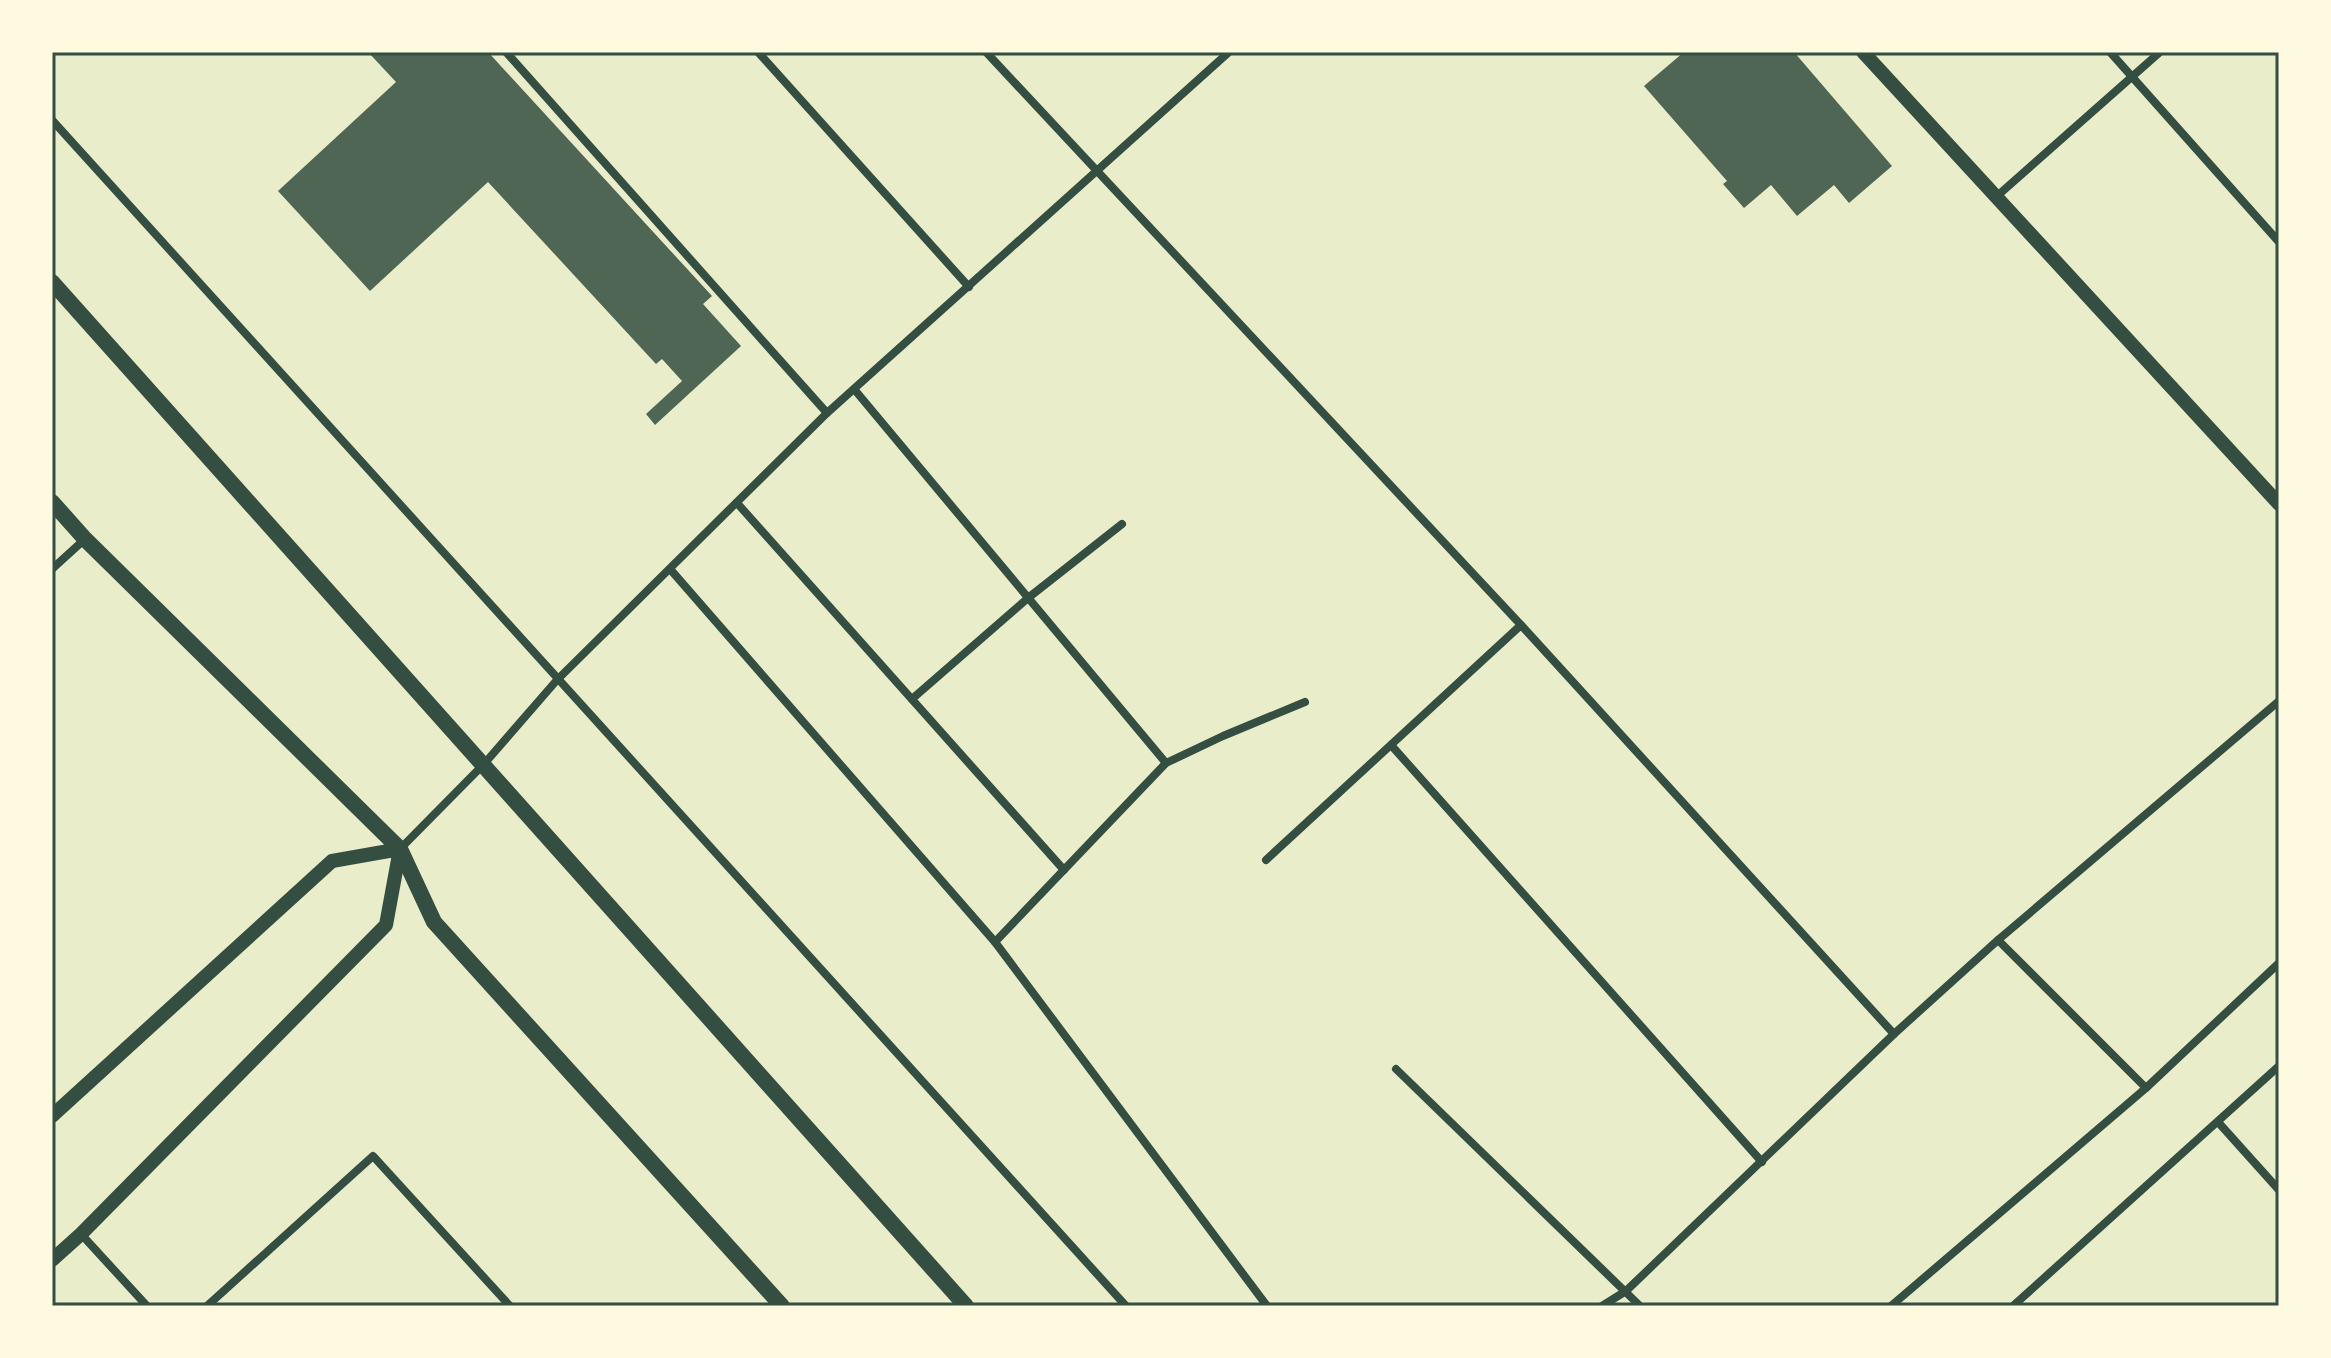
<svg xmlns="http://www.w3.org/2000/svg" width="2331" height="1358" viewBox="0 0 2331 1358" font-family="'Fira Sans Condensed',sans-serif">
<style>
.building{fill:#4f6655}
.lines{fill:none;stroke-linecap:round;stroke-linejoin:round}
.minor{stroke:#344e41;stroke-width:8}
.tertiary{stroke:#344e41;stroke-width:14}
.secondary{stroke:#344e41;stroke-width:16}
.neatline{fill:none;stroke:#344e41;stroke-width:3}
</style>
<rect width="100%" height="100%" fill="#e9edc9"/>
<g class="building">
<path d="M368 52H488L712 296 703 304 741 346 655 425 646 414 682 381 662 359 656 364 488 182 370 291 278 191 396 82Z"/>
<path d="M1684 52H1794L1892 166 1849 203 1834 185 1797 216 1771 185 1744 208 1723 184 1727 181 1644 86Z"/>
</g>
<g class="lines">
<g class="minor">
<path d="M506 52 827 413"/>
<path d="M758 52 969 287"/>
<path d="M986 52 1521 625 1894 1034"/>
<path d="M2110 52 2279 242"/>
<path d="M52 120 1126 1306"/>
<path d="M1996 197 2160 52"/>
<path d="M854 389 1166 763"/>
<path d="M737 503 1064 870"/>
<path d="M52 569 85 539"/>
<path d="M670 569 995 942 1267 1306"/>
<path d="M912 699 1028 598 1122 524"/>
<path d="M1391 745 1762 1162"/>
<path d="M400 849 484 764 557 680 827 413 1229 52"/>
<path d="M1266 860 1521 625"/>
<path d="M1998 940 2146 1088"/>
<path d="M995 942 1166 763 1223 736 1305 702"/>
<path d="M1396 1069 1640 1306"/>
<path d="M2218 1122 2279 1190"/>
<path d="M81 1234 147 1306"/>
<path d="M207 1306 373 1156 510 1306"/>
<path d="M1602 1306 1626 1291 1894 1034 1998 940 2279 701"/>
<path d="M1891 1306 2146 1088 2279 963"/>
<path d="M2013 1306 2279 1066"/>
</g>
<g class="tertiary">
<path d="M1863 52 2279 504"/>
<path d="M52 1116 332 861 400 849 386 925 81 1234 52 1260"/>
</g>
<g class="secondary">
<path d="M52 282 966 1306"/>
<path d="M52 502 85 539 400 849 434 922 782 1306"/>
</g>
</g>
<rect width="2331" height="1358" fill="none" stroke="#fefae0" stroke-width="108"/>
<rect x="54" y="54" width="2223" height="1250" class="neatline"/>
</svg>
